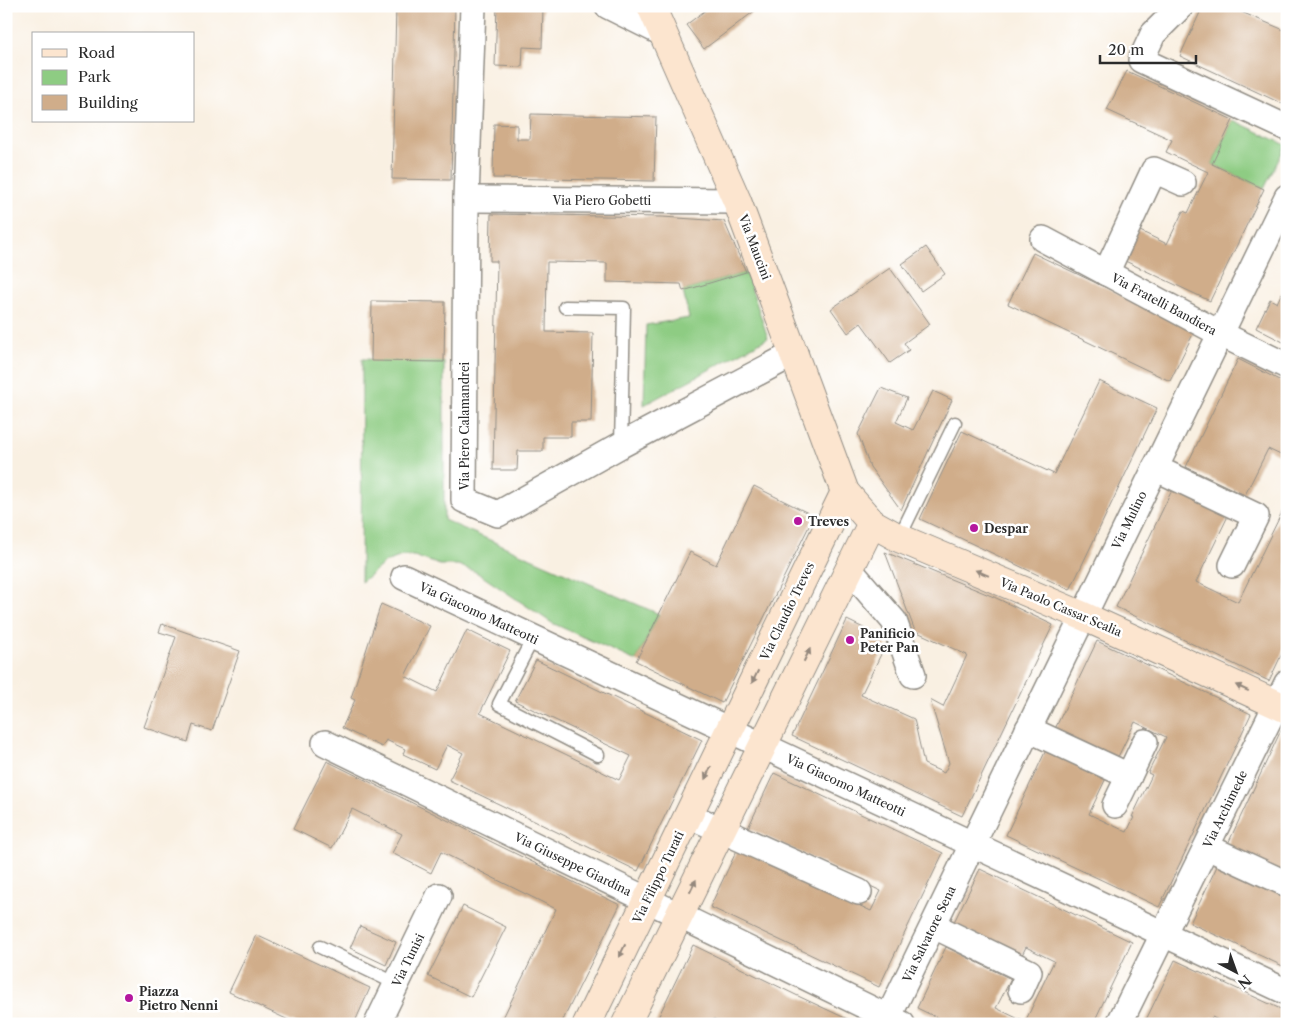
<svg xmlns="http://www.w3.org/2000/svg" width="1293" height="1030" viewBox="0 0 1293 1030" font-family="'Libre Caslon Text',serif">
<style>
.green{fill:#8ecc83;stroke:#5c7c57}
.building{fill:#d0ad8a}
.lines{fill:none;stroke-linecap:round;stroke-linejoin:round}
.lane-casing{stroke:#928e86;stroke-width:15}
.street-casing{stroke:#928e86;stroke-width:28}
.secondary-casing{stroke:#928e86;stroke-width:30}
.lane{stroke:#fff;stroke-width:12}
.street{stroke:#fff;stroke-width:25}
.secondary{stroke:#fce5cf;stroke-width:28}
.oneway{fill:#94887d}
.poi-dot{fill:#b5179e;stroke:#fff;stroke-width:2}
.labels{text-anchor:middle;dominant-baseline:central;stroke-width:5;stroke-linejoin:round;paint-order:stroke}
.street-label{font-size:12px;fill:#2b2b2b;stroke:#fff}
.poi-label{font-size:12px;font-weight:bold;fill:#2b2b2b;stroke:#fff;text-anchor:start}
</style>
<rect width="100%" height="100%" fill="#fff"/>
<filter id="ink" filterUnits="userSpaceOnUse"><feTurbulence type="fractalNoise" baseFrequency=".02" numOctaves="2"/><feDisplacementMap in="SourceGraphic" scale="10" xChannelSelector="R" yChannelSelector="G"/><feConvolveMatrix kernelMatrix="1 2 1 2 8 2 1 2 1" color-interpolation-filters="sRGB"/></filter>
<filter id="wash" filterUnits="userSpaceOnUse"><feTurbulence type="fractalNoise" baseFrequency=".0096" numOctaves="4" result="noise"/><feDisplacementMap in="SourceGraphic" scale="20" xChannelSelector="R" yChannelSelector="G"/><feGaussianBlur stdDeviation="1.12" result="paint"/><feColorMatrix in="noise" values="0 0 0 0 0 0 0 0 0 0 0 0 0 0 0 0 0 1.4 0 .05"/><feComposite in="paint" operator="in"/></filter>
<g filter="url(#wash)">
<rect width="100%" height="100%" fill="#f9f0e2"/>
<g class="green">
<path d="M1233 120 1286 145 1264 189 1212 164Z"/>
<path d="M746 272 768 338 644 405 646 325 689 318 683 291Z"/>
<path d="M362 359 444 362V520L659 614 636 661 552 623 476 572 458 565H440L414 556H402L386 562 361 582Z"/>
</g>
<g id="blocks">
<g class="building">
<path d="M396 6H455L451 180 392 179Z"/>
<path d="M497 6H543L542 48 523 47 522 67 495 66Z"/>
<path d="M711 6H761L704 49 686 25Z"/>
<path d="M1203 6H1227L1284 30 1287 25V106L1180 56Z"/>
<path d="M1127 71 1233 120 1212 164 1264 189 1210 301 1123 260 1138 230 1167 244 1183 211 1188 213 1208 172 1166 152 1172 140 1107 110Z"/>
<path d="M531 114 656 117 654 181 493 178 494 124 517 125V139H530Z"/>
<path d="M491 214 662 217 724 221 746 272 683 291 681 284 607 282V263L547 262 546 332 593 333 591 422H571V437H543V451H518L517 470H493L497 261H490Z"/>
<path d="M926 247 945 274 921 291 902 264Z"/>
<path d="M1033 253 1195 330 1170 381 1008 304Z"/>
<path d="M890 268 930 324 904 343 909 350 890 363 861 323 848 333 831 309Z"/>
<path d="M1287 282V344L1256 328 1270 299 1277 303Z"/>
<path d="M372 301 445 302 444 362 371 361Z"/>
<path d="M1238 359 1287 384V458L1268 449 1245 495 1186 467Z"/>
<path d="M1099 381 1157 408 1070 590 920 519 962 431 1054 474Z"/>
<path d="M881 388 907 398 896 422 913 430 933 391 952 400 901 510 870 467 858 434Z"/>
<path d="M754 486 814 516 722 703 636 661 690 552 716 565Z"/>
<path d="M1173 488 1229 514 1196 582 1238 602 1287 502V643L1269 681 1116 607Z"/>
<path d="M885 552 994 597 1053 625 962 816 792 736 847 620 888 640 861 695 914 719 924 764 944 773 949 763 930 700 943 707 967 655 915 631Z"/>
<path d="M381 604 430 626 405 676 437 692 467 630 510 651 480 713 619 780 631 756 515 701 536 660 702 740 638 871 449 780 463 753 447 745 435 769 403 754 405 749 386 740 382 747 342 728 355 700 351 698Z"/>
<path d="M162 624 240 651 212 731 193 725 188 742 144 727 176 637 159 632Z"/>
<path d="M1097 641 1251 714 1159 907 1006 835 1046 750 1106 778 1089 814 1127 832 1134 817H1132L1152 775 1148 773 1166 737 1135 722 1116 761 1054 731Z"/>
<path d="M1283 726 1287 727V869L1284 875 1226 848Z"/>
<path d="M327 761 620 905 561 1024H500L556 909 441 852 431 873 392 853 402 834 352 809 332 848 293 829Z"/>
<path d="M774 773 943 853 879 987 710 907 738 848 871 911 881 891 748 828Z"/>
<path d="M1218 864 1287 894V968L1190 923Z"/>
<path d="M980 869 1132 942 1093 1024H950L917 1008 946 947 1011 979 996 1008 1025 1022 1054 961 1026 947 1021 957 953 924Z"/>
<path d="M463 906 506 927 471 997 428 976Z"/>
<path d="M360 926 396 942 386 965 350 948Z"/>
<path d="M256 935 370 988 354 1024H297L229 992Z"/>
<path d="M693 945 798 996 858 1024H724L714 1019 712 1024H655Z"/>
<path d="M1175 960 1287 1012V1024H1226L1212 1017 1209 1024H1144Z"/>
</g>
</g>
</g>
<g filter="url(#ink)">
<use href="#blocks" fill-opacity="0" stroke="#928e86" stroke-width="1"/>
<g class="lines">
<defs>
<g id="lane">
<path d="M565 307 624 308 621 445"/>
<path d="M899 538 955 423"/>
<path d="M533 638 499 704 598 755"/>
<path d="M320 947 397 984"/>
</g>
<g id="street">
<path d="M473 6 466 199 464 500 498 514 621 445 795 353"/>
<path d="M608 6 662 33"/>
<path d="M1181 6 1153 34 1141 60 1287 128"/>
<path d="M466 199 737 201"/>
<path d="M1043 239 1221 334 1287 366"/>
<path d="M1106 273 1154 170 1183 183"/>
<path d="M1155 468 1256 516 1232 565"/>
<path d="M849 569 894 621 913 675"/>
<path d="M404 577 1287 992"/>
<path d="M1028 729 1129 776 1115 805"/>
<path d="M325 743 902 1024"/>
<path d="M1129 776 1145 742"/>
<path d="M688 815 859 892"/>
<path d="M1207 847 1287 884"/>
<path d="M934 926 1029 972 1021 990"/>
<path d="M377 1024 439 896"/>
<path d="M885 1024 1287 197"/>
<path d="M1119 1024 1287 683"/>
</g>
<g id="secondary">
<path d="M651 6 737 201 845 492 872 523 899 538 1083 616 1287 709"/>
<path d="M587 1024 845 492"/>
<path d="M626 1024 872 523"/>
</g>
</defs>
<use href="#lane" class="lane-casing"/>
<use href="#street" class="street-casing"/>
<use href="#secondary" class="secondary-casing"/>
<use href="#lane" class="lane"/>
<use href="#street" class="street"/>
<use href="#secondary" class="secondary"/>
</g>
<defs><path id="oneway-solid" d="M-6-.8H1V-3.2L6.5 0L1 3.2V.8H-6Z" transform="scale(1.25)"/></defs>
<g class="oneway">
<use href="#oneway-solid" transform="translate(982 573) rotate(-157)"/>
<use href="#oneway-solid" transform="translate(807 655) rotate(-64)"/>
<use href="#oneway-solid" transform="translate(755 677) rotate(116)"/>
<use href="#oneway-solid" transform="translate(1242 688) rotate(-155)"/>
<use href="#oneway-solid" transform="translate(708 773) rotate(116)"/>
<use href="#oneway-solid" transform="translate(693 886) rotate(-64)"/>
<use href="#oneway-solid" transform="translate(622 951) rotate(116)"/>
</g>
</g>
<g class="poi-dot">
<circle cx="798" cy="521" r="5"/>
<circle cx="974" cy="528" r="5"/>
<circle cx="850" cy="640" r="5"/>
<circle cx="129" cy="998" r="5"/>
</g>
<g class="labels">
<g class="street-label">
<text x="602" y="200">Via Piero Gobetti</text>
<text transform="translate(755 247) rotate(69)">Via Maucini</text>
<text transform="translate(1164 304) rotate(28)">Via Fratelli Bandiera</text>
<text transform="translate(464 426) rotate(-90)">Via Piero Calamandrei</text>
<text transform="translate(1129 520) rotate(-64)">Via Mulino</text>
<text transform="translate(1061 607) rotate(23)">Via Paolo Cassar Scalia</text>
<text transform="translate(787 611) rotate(-64)">Via Claudio Treves</text>
<text transform="translate(479 613) rotate(25)">Via Giacomo Matteotti</text>
<text transform="translate(846 785) rotate(25)">Via Giacomo Matteotti</text>
<text transform="translate(1225 809) rotate(-64)">Via Archimede</text>
<text transform="translate(573 864) rotate(26)">Via Giuseppe Giardina</text>
<text transform="translate(658 877) rotate(-64)">Via Filippo Turati</text>
<text transform="translate(929 934) rotate(-64)">Via Salvatore Sena</text>
<text transform="translate(408 960) rotate(-64)">Via Tunisi</text>
</g>
<g class="poi-label">
<text x="808" y="521">Treves</text>
<text x="984" y="528">Despar</text>
<text x="860" y="633">Panificio<tspan x="860" dy="14">Peter Pan</tspan></text>
<text x="139" y="991">Piazza<tspan x="139" dy="14">Pietro Nenni</tspan></text>
</g>
</g>
<rect width="1293" height="1030" fill="none" stroke="#fff" stroke-width="25"/>
<rect x="32" y="32" width="162" height="90" fill="#ffffff" stroke="#aaaaaa"/>
<rect x="42" y="49" width="25" height="8" fill="#fce5cf" stroke="#aaaaaa"/>
<text x="78" y="58" font-size="15" fill="#2b2b2b">Road</text>
<rect x="42" y="70" width="25" height="15" fill="#8ecc83" stroke="#aaaaaa"/>
<text x="78" y="82" font-size="15" fill="#2b2b2b">Park</text>
<rect x="42" y="95" width="25" height="15" fill="#d0ad8a" stroke="#aaaaaa"/>
<text x="78" y="108" font-size="15" fill="#2b2b2b">Building</text>
<g transform="translate(1236 972) rotate(139)" stroke="#ffffff" stroke-width="4" paint-order="stroke">
<path d="M0-4L9 19L0 12L-9 19Z" fill="#2b2b2b"/>
<text y="-8" font-size="14" font-weight="bold" text-anchor="middle" fill="#2b2b2b">N</text>
</g>
<path d="M1100 55v8h96v-8" fill="none" stroke="#2b2b2b" stroke-width="2.5"/>
<text x="1108" y="55" font-size="15" fill="#2b2b2b" stroke="#ffffff" stroke-width="4" paint-order="stroke">20 m</text>
</svg>
